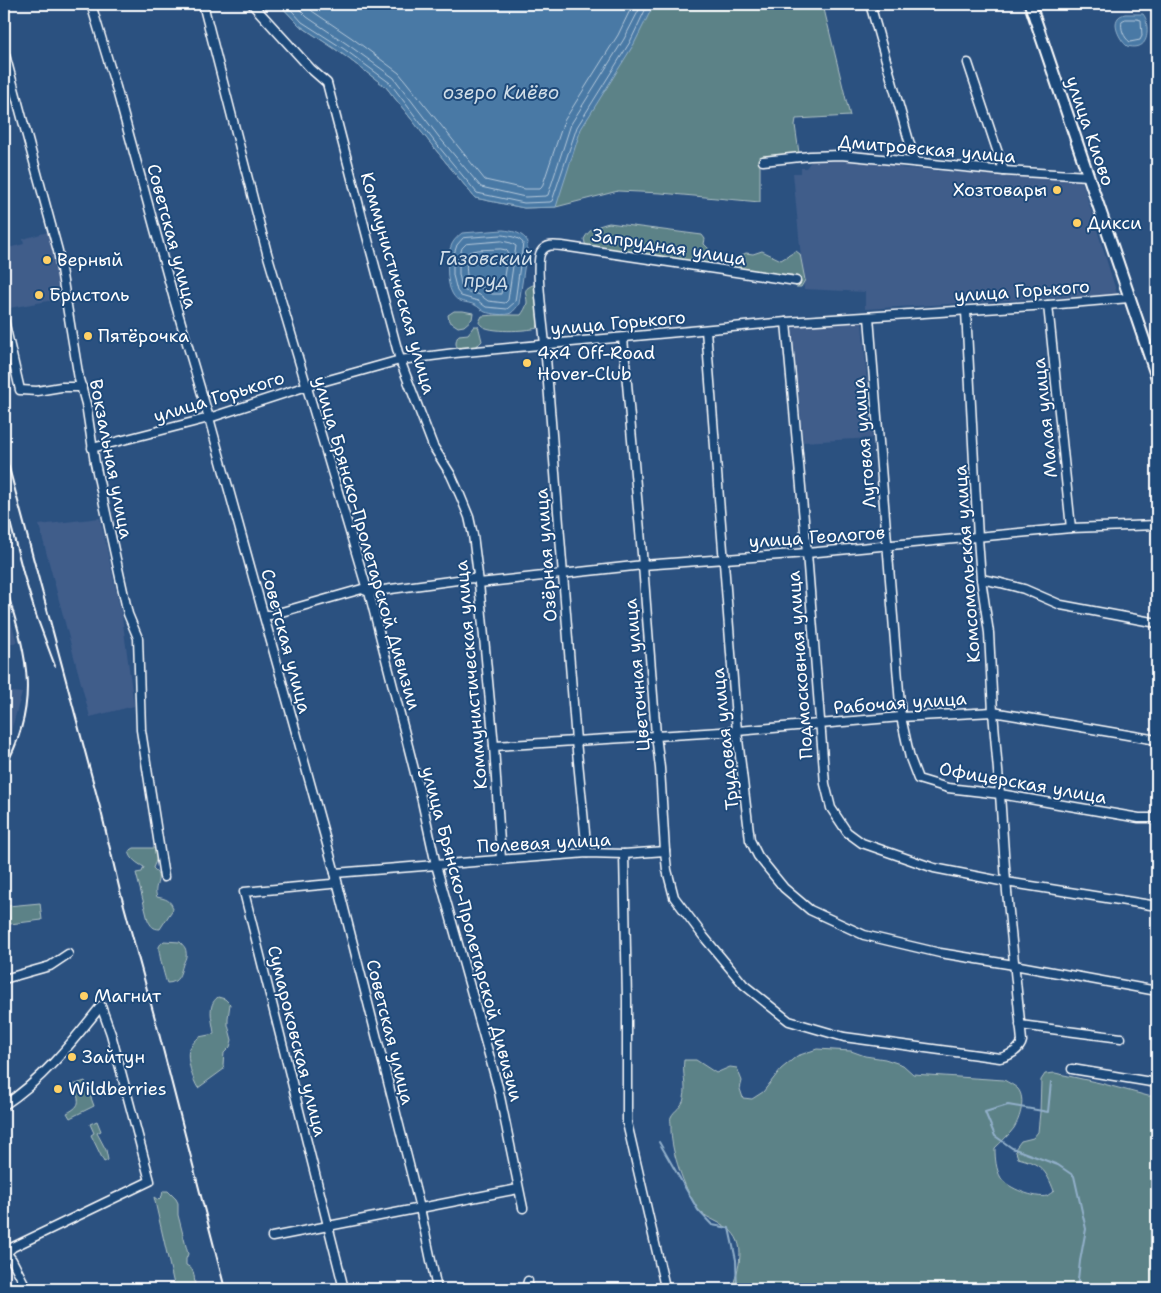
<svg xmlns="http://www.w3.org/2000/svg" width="1161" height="1293" viewBox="0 0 1161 1293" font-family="'Shantell Sans',sans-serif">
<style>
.built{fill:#3f5d8a}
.green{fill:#5c8287;stroke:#aec0c3}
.water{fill:#4879a5;stroke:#91afc9}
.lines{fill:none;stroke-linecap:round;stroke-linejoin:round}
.shore{stroke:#b6c9db;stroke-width:1}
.stream{stroke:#91afc9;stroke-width:2}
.minor-casing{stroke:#fff;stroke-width:11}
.major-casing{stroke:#fff;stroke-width:14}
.minor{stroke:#1f4a7a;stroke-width:8}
.major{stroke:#1f4a7a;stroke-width:10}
.rail{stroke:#fff;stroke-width:2}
.poi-dot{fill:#ffd166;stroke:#1f4a7a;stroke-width:2}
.labels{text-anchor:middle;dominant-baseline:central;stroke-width:4;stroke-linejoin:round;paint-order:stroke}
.street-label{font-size:18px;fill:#fff;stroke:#1f4a7a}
.poi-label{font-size:18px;fill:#fff;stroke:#1f4a7a;text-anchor:start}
.water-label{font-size:19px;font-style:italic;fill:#d1dee8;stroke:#1f4a7a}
</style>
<rect width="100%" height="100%" fill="#2b5180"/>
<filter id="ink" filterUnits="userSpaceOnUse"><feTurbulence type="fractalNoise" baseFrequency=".02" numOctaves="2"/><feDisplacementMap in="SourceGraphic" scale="10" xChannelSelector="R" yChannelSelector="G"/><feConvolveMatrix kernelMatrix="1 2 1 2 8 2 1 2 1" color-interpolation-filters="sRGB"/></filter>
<g filter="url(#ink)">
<g class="built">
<path d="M838 158 897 164 902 168 1082 181 1117 294 865 309V292L804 289 793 173H801V168H806L812 160Z"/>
<path d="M51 231 65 301H48L4 309V249L24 244 23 239Z"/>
<path d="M862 322 872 438 803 442 792 326Z"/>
<path d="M100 518 122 616 134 706 90 717 39 525Z"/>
<path d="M4 598 17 642 10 644 11 651 4 652Z"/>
<path d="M4 691 22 693 4 755Z"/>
</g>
<g class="green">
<path d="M279 4H862V5H823L850 116 796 119 795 125 799 153 760 157V202L661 193 618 191 556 207 524 208 475 198 431 144 386 87 341 53 299 25Z"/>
<path d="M609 223 702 235 705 239 704 244 715 255 714 261 707 264 586 247 584 239C590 228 598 226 609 223Z"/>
<path d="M762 251 781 260 796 251 800 254 805 280 801 287H796L794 283 795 279 792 275H778L731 267 730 265 737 263 742 255 746 253 753 254Z"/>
<path d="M533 285H535L539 322 537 328C527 331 488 333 481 325 480 324 479 323 479 322L482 316 495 315H521C523 312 526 308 527 303 527 293 521 290 533 285Z"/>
<path d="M454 311H463L473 313 472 319 464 326 458 327 449 321 448 315Z"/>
<path d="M474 326H478L479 329 482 341C476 349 465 350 457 347 455 343 456 339 459 335L468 334Z"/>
<path d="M134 848H154C160 855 156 860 153 868 165 879 152 885 157 897 166 899 171 900 173 909L160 929C153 929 151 926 148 920L136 873 142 872 144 867C137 863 131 860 129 851Z"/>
<path d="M40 903 42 920 10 924 8 906Z"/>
<path d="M164 941 180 942C183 945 186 948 186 952 187 956 185 960 183 964 180 974 179 983 167 983 165 979 158 951 159 947 160 944 161 944 164 941Z"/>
<path d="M218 997 225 999 230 1004 228 1018V1025L232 1040 230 1047 224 1053 223 1065 224 1069 198 1088C193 1081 186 1058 189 1050 191 1045 196 1040 199 1037L214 1034C213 1021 206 1006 218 997Z"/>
<path d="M817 1049 851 1051 865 1056 885 1059 903 1065 913 1074 1004 1080C1009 1083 1014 1085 1018 1089 1026 1099 1020 1118 1014 1128 1009 1135 1001 1142 995 1148 995 1159 996 1169 1001 1178 1007 1188 1036 1199 1047 1196 1048 1195 1053 1192 1054 1191 1046 1170 1041 1164 1018 1158L1015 1149 1021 1141 1033 1138 1038 1132 1040 1112 1041 1080 1045 1074 1055 1073 1100 1083 1148 1096H1157V1289L737 1288 734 1282C742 1258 746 1236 719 1223 708 1217 699 1214 693 1202 682 1180 670 1149 671 1125 671 1122 670 1119 671 1117 674 1110 683 1107 684 1098 687 1086 682 1073 684 1060H696L716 1073 730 1067 737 1068 742 1081 740 1089 743 1098 752 1099 763 1092 781 1069 797 1056Z"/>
<path d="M85 1081 94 1106 70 1118 67 1113C83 1105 79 1100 73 1085Z"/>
<path d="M97 1121 101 1131 97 1133 106 1150 108 1160 104 1162 91 1135 94 1133 90 1124Z"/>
<path d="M163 1191H168L176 1199 178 1203V1215L188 1254 186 1259V1265C197 1270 193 1279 196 1289H175L154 1197 158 1200 162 1196Z"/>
</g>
<g class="water">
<path d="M279 4H654L634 44 581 129 556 207 524 208 475 198 431 144 386 87 341 53 299 25Z"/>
<path d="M1125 14H1143C1147 19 1146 21 1147 27 1148 41 1143 50 1127 46 1121 41 1112 26 1118 18 1119 16 1122 15 1125 14Z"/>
<path d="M503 230C513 231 523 233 528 242L519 304C517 307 514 311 511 313 505 316 491 314 485 312 481 310 479 307 475 305 467 301 457 304 452 293 446 282 446 256 452 244 454 240 458 236 462 233Z"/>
</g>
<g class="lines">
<g class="shore">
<path d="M286 4 302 22 344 49 390 83 434 141 477 193 524 203 550 202 552 201 577 127 630 42 648 4"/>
<path d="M294 4 307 17 347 44 394 78 439 137 481 187 525 197 546 196 548 195 571 124 624 39 642 4"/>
<path d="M305 4 312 11 352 38 399 73 485 180 525 189H540L542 187 564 121 618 35 633 4"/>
<path d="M1126 19H1137L1141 20 1142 36 1140 40 1130 42C1124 38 1120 28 1122 21Z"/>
<path d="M502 235C509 236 519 237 523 243L515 302 507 309 486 307 478 301 461 296 457 291 453 275V257L457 245 463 238Z"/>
<path d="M502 241 511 243 516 246 508 300 505 303 488 301 480 295 465 291 462 288 459 274V258L462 248 466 244Z"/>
<path d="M501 249 506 250 508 252 501 294H492L483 288 469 284C466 273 465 262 469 252L478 250Z"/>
</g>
<g class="stream">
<path d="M1051 1082 1048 1112 1008 1105 985 1112 995 1136 1012 1148 1058 1165 1074 1176 1086 1229 1080 1261 1077 1289"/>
<path d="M659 1142 698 1210 712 1225 729 1228 736 1260 737 1289"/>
</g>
<defs>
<g id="minor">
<path d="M91 4 116 87 174 299 209 418 335 873 420 1208 437 1289"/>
<path d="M203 4 267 253 366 586 369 592 422 801 436 865 498 1087 523 1208"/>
<path d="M252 4 311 69 327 83 369 244 400 360 433 446 451 475 460 495 469 517 473 535 479 583 494 746 501 859"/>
<path d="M876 4H870L915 162"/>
<path d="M4 51 58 251 79 379 86 404 95 463 128 614 138 638 141 730 164 877"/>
<path d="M968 63 1004 171"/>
<path d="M763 161 810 156 841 155 1004 171 1088 176"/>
<path d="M1048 305 1071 528"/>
<path d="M869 317 901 717 910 758 918 779 948 788 1000 794 1139 818H1157"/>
<path d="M4 320 20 390 37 391 61 387H82"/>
<path d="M786 322 807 553 825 784 831 808 847 832 862 843 934 868 1006 882 1157 906"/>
<path d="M706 330 737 731 750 840 758 856 784 888 810 910 864 935 940 953 1014 965 1157 991"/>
<path d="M623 338 643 565 656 735 660 768 665 851 667 870 674 897 704 937 744 985 789 1021 844 1037 1000 1058C1009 1056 1020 1050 1022 1041L1006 882 1000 794 993 712 989 633 981 579 978 538 966 311"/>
<path d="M92 448 209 418 307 386 400 360 455 353 786 322 1048 305 1129 298"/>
<path d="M981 579 1001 583 1024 589 1061 605 1157 623"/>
<path d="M479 583 643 565 807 553 1071 528 1157 525"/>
<path d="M264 615H271L362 589 369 592 472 578 478 579"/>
<path d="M494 746 737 731 901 717 993 712 1157 740"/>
<path d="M587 853 576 741 545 345C544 329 534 263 541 252 546 244 554 245 562 246L796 281"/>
<path d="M624 854 627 1000V1123L665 1287"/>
<path d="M335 873 587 853 624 854 665 851"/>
<path d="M336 881 331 884 244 892 344 1289"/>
<path d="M4 979 50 966 68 954"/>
<path d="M1020 1025 1121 1038"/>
<path d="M1072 1069 1157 1083"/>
<path d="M4 1105C42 1081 73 1041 101 1006"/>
<path d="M272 1237 518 1189"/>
<path d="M4 1250 12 1260 27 1289"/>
<path d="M4 1255 13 1247 150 1181 111 1034 101 1006"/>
<path d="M526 1289 528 1281"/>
</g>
<path id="major" d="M1030 4 1157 378"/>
</defs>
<use href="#minor" class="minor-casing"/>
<use href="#major" class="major-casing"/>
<use href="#minor" class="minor"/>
<use href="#major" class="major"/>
<g class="rail">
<path d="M4 449 101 811 120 891 157 1026 225 1289"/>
<path d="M4 499 24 576 36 615 55 666"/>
<path d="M4 581C25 652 43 699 4 769"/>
</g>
</g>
</g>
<g class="poi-dot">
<circle cx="1057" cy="190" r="5"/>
<circle cx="1077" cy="223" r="5"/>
<circle cx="47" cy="260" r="5"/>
<circle cx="39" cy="295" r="5"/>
<circle cx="88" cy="336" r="5"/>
<circle cx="527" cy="363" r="5"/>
<circle cx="84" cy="996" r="5"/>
<circle cx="72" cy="1057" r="5"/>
<circle cx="58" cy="1089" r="5"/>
</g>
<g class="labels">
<g class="street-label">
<text transform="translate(1090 131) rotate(71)">улица Киово</text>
<text transform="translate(927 149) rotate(5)">Дмитровская улица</text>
<text transform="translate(172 236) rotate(75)">Советская улица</text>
<text transform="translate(669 247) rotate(9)">Запрудная улица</text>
<text transform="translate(398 283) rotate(74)">Коммунистическая улица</text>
<text transform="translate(1022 291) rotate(-4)">улица Горького</text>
<text transform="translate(618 323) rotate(-5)">улица Горького</text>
<text transform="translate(219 397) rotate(-17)">улица Горького</text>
<text transform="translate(1045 418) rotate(-96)">Малая улица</text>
<text transform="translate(864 443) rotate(-95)">Луговая улица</text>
<text transform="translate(111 459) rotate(79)">Вокзальная улица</text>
<text transform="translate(817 537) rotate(-4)">улица Геологов</text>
<text transform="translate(367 543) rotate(74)">улица Брянско-Пролетарской Дивизии</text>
<text transform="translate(546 555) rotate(-94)">Озёрная улица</text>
<text transform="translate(967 564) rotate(-94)">Комсомольская улица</text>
<text transform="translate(286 641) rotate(75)">Советская улица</text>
<text transform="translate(800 665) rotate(-94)">Подмосковная улица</text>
<text transform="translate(471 675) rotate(-95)">Коммунистическая улица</text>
<text transform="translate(637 675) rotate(-95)">Цветочная улица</text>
<text transform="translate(900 703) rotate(-4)">Рабочая улица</text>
<text transform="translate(725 739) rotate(-96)">Трудовая улица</text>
<text transform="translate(1023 783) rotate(10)">Офицерская улица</text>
<text transform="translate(544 843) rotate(-3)">Полевая улица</text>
<text transform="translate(472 934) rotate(75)">улица Брянско-Пролетарской Дивизии</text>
<text transform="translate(390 1032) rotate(76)">Советская улица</text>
<text transform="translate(297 1041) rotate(76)">Сумароковская улица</text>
</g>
<g class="poi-label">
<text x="1047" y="190" text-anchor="end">Хозтовары</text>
<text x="1087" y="223">Дикси</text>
<text x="57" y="260">Верный</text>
<text x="49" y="295">Бристоль</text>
<text x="98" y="336">Пятёрочка</text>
<text x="537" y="353">4x4 Off-Road<tspan x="537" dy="21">Hover-Club</tspan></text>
<text x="94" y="996">Магнит</text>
<text x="82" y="1057">Зайтун</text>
<text x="68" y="1089">Wildberries</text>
</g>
<g class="water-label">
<text x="501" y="92">озеро Киёво</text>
<text x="486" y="258">Газовский<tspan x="486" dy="22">пруд</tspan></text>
</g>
</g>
<rect width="1161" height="1293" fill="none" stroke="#1f4a7a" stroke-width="20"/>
<rect x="10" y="10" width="1141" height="1273" fill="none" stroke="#fff" stroke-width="2" filter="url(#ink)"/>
</svg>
